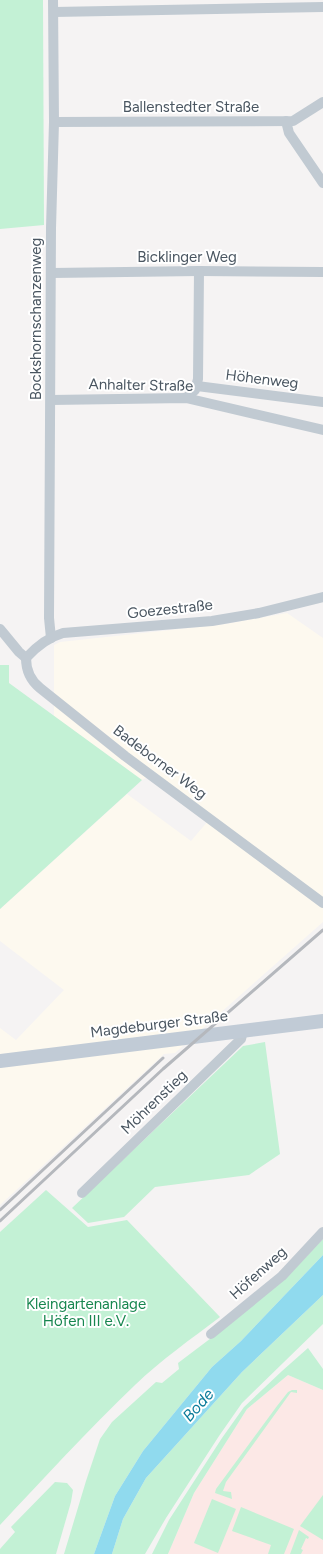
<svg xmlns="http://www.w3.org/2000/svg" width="323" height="1554" viewBox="0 0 323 1554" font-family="Figtree,sans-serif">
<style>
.commercial{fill:#fdf9ef}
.medical{fill:#fce8e6}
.green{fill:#c3f1d5}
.water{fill:#90daee}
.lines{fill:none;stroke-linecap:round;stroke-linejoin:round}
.street{stroke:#c1cad2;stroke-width:10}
.secondary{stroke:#c1cbd6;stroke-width:14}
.rail{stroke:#b5b8bd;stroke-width:3}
.labels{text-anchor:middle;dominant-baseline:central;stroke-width:4;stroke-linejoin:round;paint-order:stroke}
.street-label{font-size:15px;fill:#4a5661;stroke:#fff}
.park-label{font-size:15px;fill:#17864f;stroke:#fff}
.water-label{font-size:16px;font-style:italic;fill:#0c7c9b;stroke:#fff}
</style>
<rect width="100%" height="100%" fill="#f5f3f3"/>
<path class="commercial" d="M287 613 323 638V922L175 1053 164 1054 0 1205V1028L16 1040 64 990 0 941V909L127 794 191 841 208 821 148 777 142 780 54 716V645L60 642 226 624Z"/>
<path class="medical" d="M288 1375 323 1390V1554H168L194 1493 247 1409Z"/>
<g class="green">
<path d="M0 0H43L44 225 0 229Z"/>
<path d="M0 665H9V683L142 780 0 909Z"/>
<path d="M265 1042 280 1154 249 1175 155 1187 124 1217 88 1223 72 1208 243 1046Z"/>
<path d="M46 1190 88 1227 127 1220 220 1317C191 1339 161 1360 135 1385 88 1430 44 1478 0 1525V1232Z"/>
<path d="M323 1239V1255L241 1341 212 1367 143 1451 115 1496 94 1554H64L86 1481 100 1439 112 1422 156 1382 162 1383 179 1369 178 1363 227 1326 285 1279Z"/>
<path d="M323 1295V1324L242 1403 219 1436 166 1518 145 1554H112L123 1519 146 1478 242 1372Z"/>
<path d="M308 1348 323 1369V1390L288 1375 247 1409 194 1493 168 1554H152L169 1520 222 1438 244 1407 282 1371Z"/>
<path d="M292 1390H297V1393L291 1392 226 1482 223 1491 231 1492 232 1499 215 1493 216 1489 277 1406 288 1392Z"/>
<path d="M55 1482 67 1483 73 1490 71 1502 56 1554H0V1549L15 1532 11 1527Z"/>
<path d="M323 1495V1540L300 1526Z"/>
<path d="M212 1499 236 1509 218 1553 194 1543Z"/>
<path d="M241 1507 294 1529 284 1554H268L271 1545 232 1531Z"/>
<path d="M299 1530 309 1537 308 1539 306 1538 301 1549 303 1550 301 1554H290Z"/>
</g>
<path class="water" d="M323 1255V1295L242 1372 146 1478 123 1519 112 1554H94L115 1496 143 1451 212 1367 241 1341Z"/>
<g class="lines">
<g class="street">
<path d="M54 12 323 7"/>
<path d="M286 121 289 133 323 183"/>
<path d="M54 122 293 121 323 102"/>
<path d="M52 273 199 271 323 272"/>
<path d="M197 386 323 402"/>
<path d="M186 398 195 390 198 379 199 271"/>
<path d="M51 400 186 398 323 430"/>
<path d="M0 629 19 652 26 658"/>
<path d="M51 638 49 618 51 228 54 122 53 0"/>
<path d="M26 658C26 670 30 680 40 688L125 756 323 903"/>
<path d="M26 658C36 647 49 637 63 633L212 621 259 613 323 597"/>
<path d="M82 1193 241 1039 243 1031"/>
<path d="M211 1334 282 1276 323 1232"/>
</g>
<path class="secondary" d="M0 1061 323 1021"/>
<g class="rail">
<path d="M0 1210 163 1058"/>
<path d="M0 1221 163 1069 323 930"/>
</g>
</g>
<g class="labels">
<g class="street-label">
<text x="191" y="107">Ballenstedter Straße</text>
<text x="187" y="257">Bicklinger Weg</text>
<text transform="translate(36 319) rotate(-90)">Bockshornschanzenweg</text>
<text transform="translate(262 379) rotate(7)">Höhenweg</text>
<text transform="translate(141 385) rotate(1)">Anhalter Straße</text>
<text transform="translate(170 609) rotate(-6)">Goezestraße</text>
<text transform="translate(160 762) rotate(37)">Badeborner Weg</text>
<text transform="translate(159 1024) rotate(-7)">Magdeburger Straße</text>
<text transform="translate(154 1102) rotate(-44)">Möhrenstieg</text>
<text transform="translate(258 1273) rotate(-42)">Höfenweg</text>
</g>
<g class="park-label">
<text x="86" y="1304">Kleingartenanlage<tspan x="86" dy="17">Höfen III e.V.</tspan></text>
</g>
<g class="water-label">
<text transform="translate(198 1405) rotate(-48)">Bode</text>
</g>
</g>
</svg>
